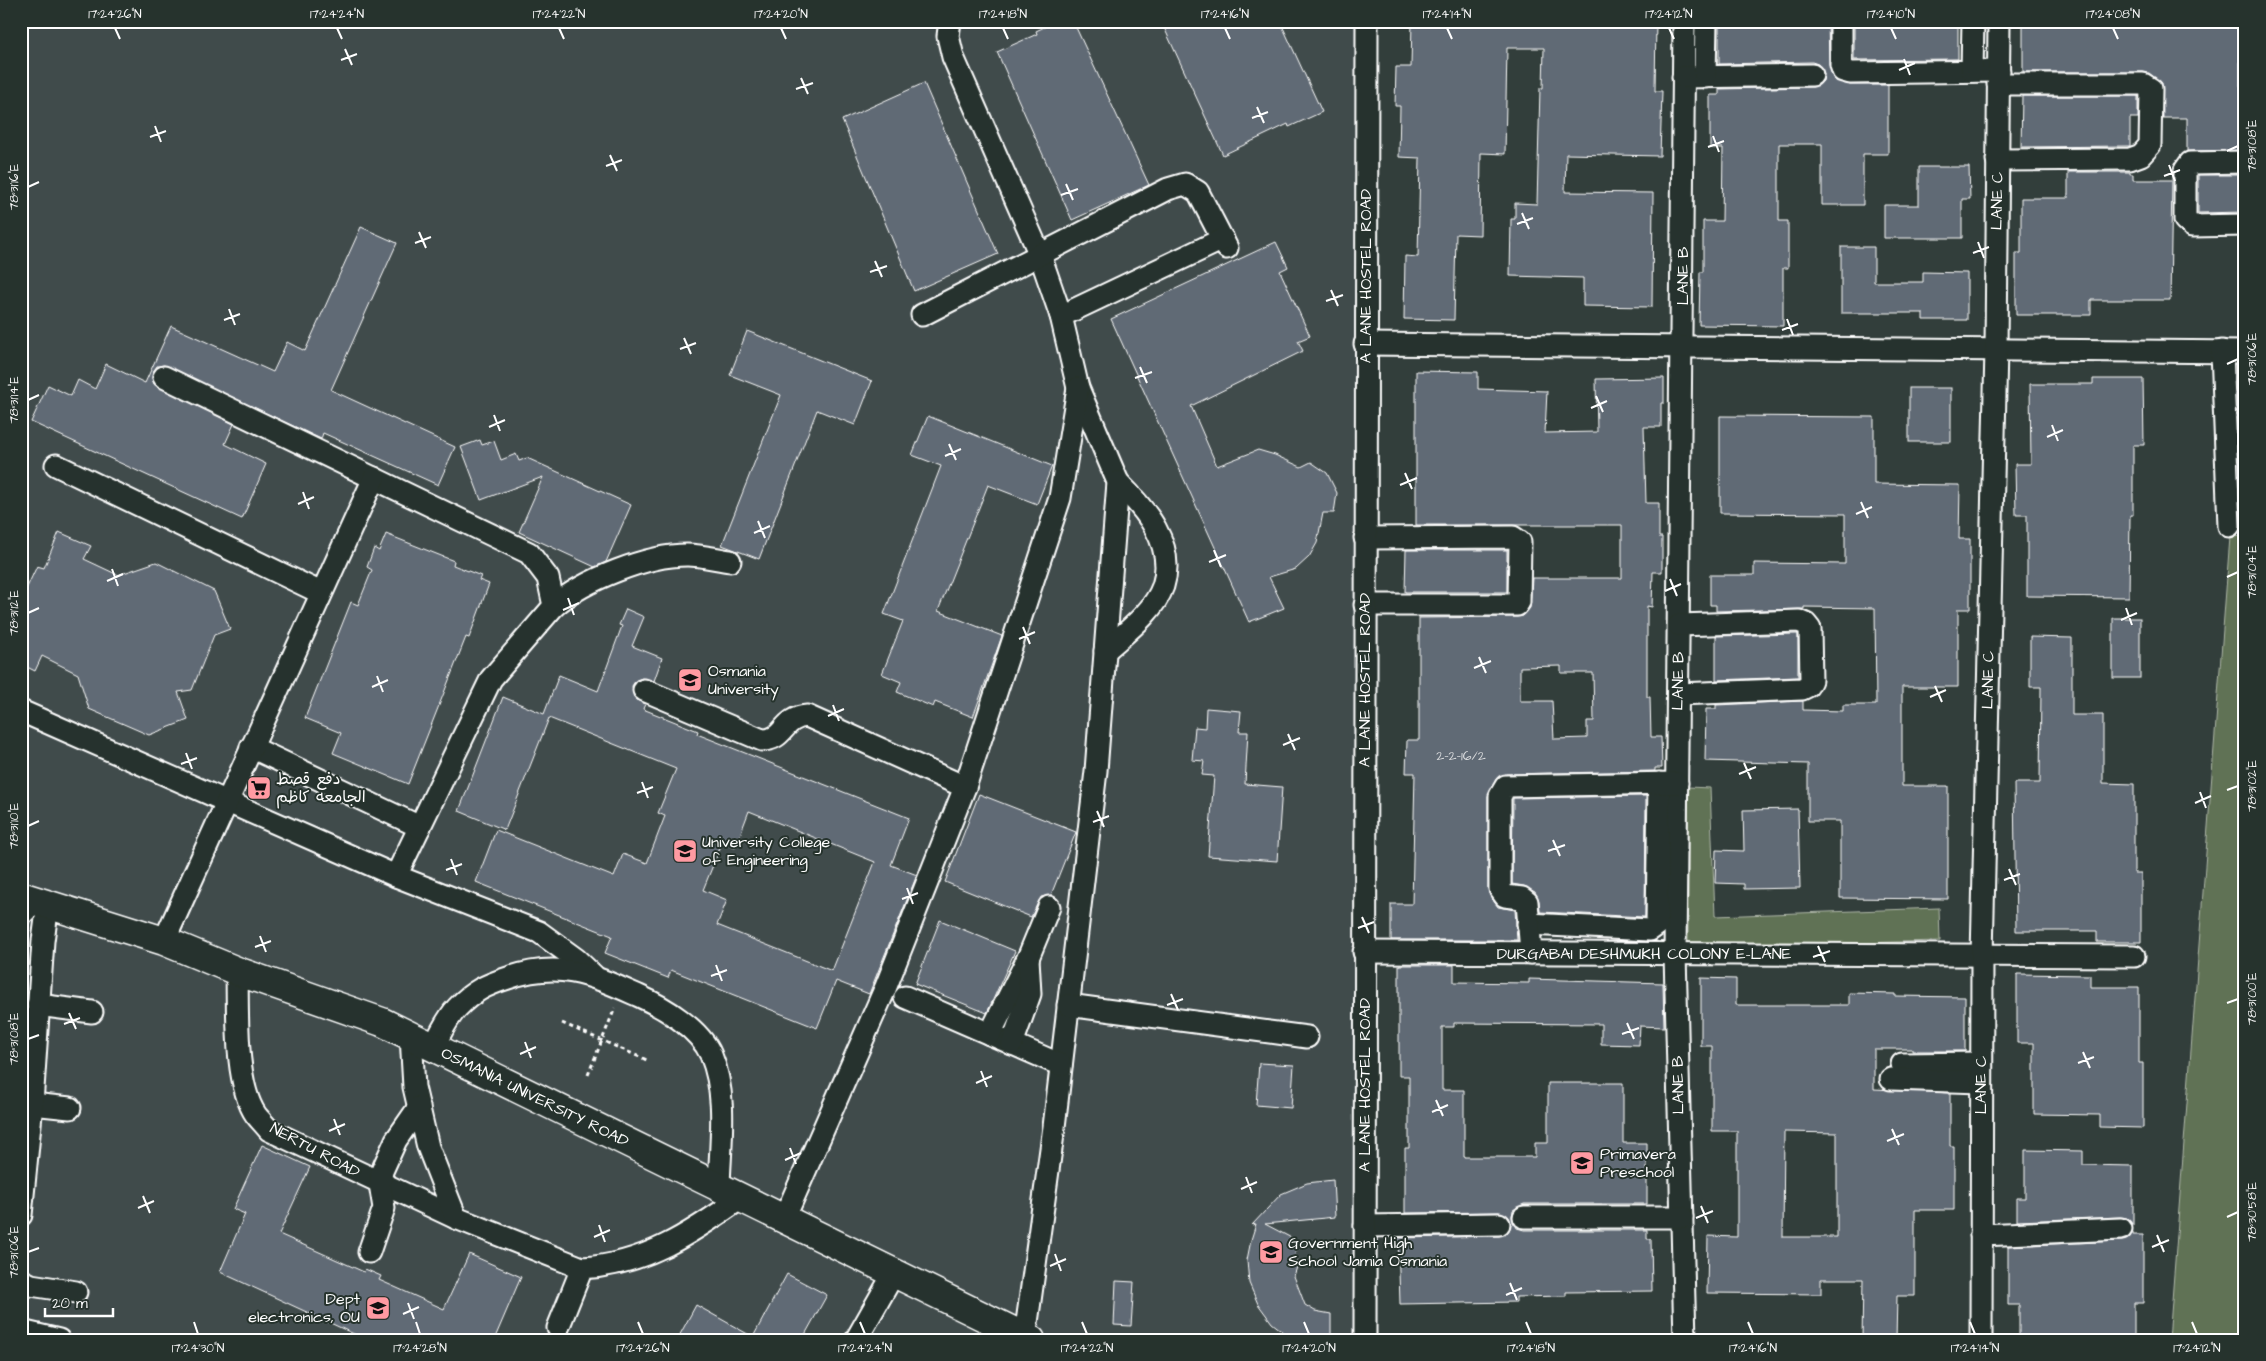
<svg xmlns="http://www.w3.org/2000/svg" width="2266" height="1361" viewBox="0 0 2266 1361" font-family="'Architects Daughter','Playpen Sans Arabic',sans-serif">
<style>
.built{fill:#404b4c}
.green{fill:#607254;stroke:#b0b8aa}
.building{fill:#616a74;stroke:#fff;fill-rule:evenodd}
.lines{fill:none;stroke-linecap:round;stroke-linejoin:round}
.minor-casing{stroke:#fff;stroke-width:25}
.major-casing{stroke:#fff;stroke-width:31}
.path{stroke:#fff;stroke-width:3;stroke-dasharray:4 4;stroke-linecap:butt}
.minor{stroke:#26332d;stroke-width:21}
.major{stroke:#26332d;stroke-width:28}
.ticks{fill:none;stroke:#fff;stroke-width:2}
.labels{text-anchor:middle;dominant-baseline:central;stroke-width:4;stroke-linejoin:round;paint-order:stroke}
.number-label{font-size:14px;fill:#d8dadc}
.street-label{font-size:16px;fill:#fff;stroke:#26332d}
.poi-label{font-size:16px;fill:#fff;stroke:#26332d;text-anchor:start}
.neatline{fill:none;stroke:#fff;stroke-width:2}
.ticks-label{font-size:12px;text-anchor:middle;fill:#fff}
</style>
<rect width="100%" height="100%" fill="#323e3b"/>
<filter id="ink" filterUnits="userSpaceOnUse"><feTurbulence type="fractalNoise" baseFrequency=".02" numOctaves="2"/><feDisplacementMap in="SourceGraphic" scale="10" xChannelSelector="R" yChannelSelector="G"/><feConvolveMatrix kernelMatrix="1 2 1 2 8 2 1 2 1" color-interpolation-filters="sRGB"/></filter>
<g filter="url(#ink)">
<path class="built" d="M21 21H1362L1356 1340H21Z"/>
<g class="green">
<path d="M2245 536V1340H2169L2230 537Z"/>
<path d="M1688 787 1710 788 1715 916 1939 908 1940 941 1688 947Z"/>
</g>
<g class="building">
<path d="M1057 21H1073L1149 185 1072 220 997 52 1037 34 1036 31Z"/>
<path d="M1161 21H1280L1322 112 1289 127 1288 124 1223 155Z"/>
<path d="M1412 21H1656L1655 91H1662L1660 156 1566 154 1565 192 1653 193 1652 307 1583 306V278L1510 276 1511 219H1515V203L1537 204 1540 88H1543L1544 48H1507L1505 154 1481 153 1480 235 1456 234 1454 320 1404 319 1405 256 1418 257 1420 158 1399 157 1400 106H1395L1396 67H1411Z"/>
<path d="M1719 21H1828L1829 65 1834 80 1850 85H1888V154H1863V205H1822V144H1779V221H1788V268H1783V326L1699 325 1700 272H1703V221H1722L1723 148H1710V95H1719V89L1813 87 1823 81 1824 74 1818 64 1812 62 1719 64Z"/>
<path d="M1854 21H1958V59L1854 60Z"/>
<path d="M2023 21 2197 22V25H2240V86H2245V150L2187 151V118H2163L2162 83 2149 73 2143 72H2023Z"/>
<path d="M924 83 998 254 914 291 842 120Z"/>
<path d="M2022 96H2138V118H2130V146L2021 147Z"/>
<path d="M1919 167H1969L1970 199H1962V238H1884V205H1919Z"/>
<path d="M2130 172V174H2133V180H2172L2170 300H2091V315H2016V253H2021V198H2068V172Z"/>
<path d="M2198 175H2245V212L2198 213Z"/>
<path d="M361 227 397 243 331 390 455 447 438 485 323 433 321 439 164 365 157 366 153 372 152 378 154 384 234 424 225 444 266 464 242 519 31 422 48 385 71 396 78 380 95 389 106 364 145 383 171 326 273 372 287 342 305 351Z"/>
<path d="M1276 242 1288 267 1280 271 1310 336 1298 341 1303 351 1191 406 1217 466 1258 450 1275 455 1301 467 1311 462 1327 473 1337 493 1334 513H1323L1317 543 1309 557 1296 569 1269 577 1284 608 1249 622 1111 319Z"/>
<path d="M1841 247H1874V282H1923V272L1967 273V320H1923V313H1841Z"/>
<path d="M747 331 872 381 855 425 817 410 759 559 722 545 781 395 730 375Z"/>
<path d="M1416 371 1478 372V389L1547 391 1545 433 1597 432 1596 379 1664 378V403H1661V427H1644L1646 503H1659V537H1662V572H1653L1652 607 1647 606V697H1650L1651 737H1661L1662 768H1655V771L1506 774 1496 779 1488 796V889L1490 896 1498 907 1515 910 1517 940H1391V904H1412L1415 773H1406L1407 740H1419V618L1517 617 1523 616 1530 608 1532 578H1622V525H1416ZM1561 666V673H1593L1594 721H1587V738L1554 739 1552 701H1520V667Z"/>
<path d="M2093 379H2143L2144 445H2133V515H2130L2129 597 2027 596V515H2016L2015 464H2031L2030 384H2093Z"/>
<rect x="1909" y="388" width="42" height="54"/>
<path d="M928 416 1052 466 1037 504 988 485 938 611 1002 636 973 717 935 702 933 707 897 692 901 682 882 674 903 621 884 614 941 466 912 455Z"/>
<path d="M1720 416 1874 417V484L1960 485 1959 539H1970V609H1958V687H1902V786H1948V899L1840 898V821H1808V764L1705 761 1706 709H1716V705L1803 701V710L1843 711V705H1876L1875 608 1804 607V609L1716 611V605H1710V575H1754V563L1845 564V514L1720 513Z"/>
<path d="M480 440 482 445 494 441 501 460 516 454 519 461 527 458 631 505 606 562 595 567 519 532 543 477 481 500 461 447Z"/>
<path d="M59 532 91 546 84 559 118 575 156 562 214 591 230 629 214 635 192 690 178 692 188 720 149 735 89 709 78 674 42 656 35 671 21 664V600L37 566 44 568Z"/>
<path d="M386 534 454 561 453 565 481 576 479 580 489 584 469 638 466 637 408 784 333 753 341 733 305 718 351 602 358 605 372 570 367 567 374 548 379 551Z"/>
<path d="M1406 550H1507V592H1405Z"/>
<path d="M626 609 644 617 632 646 662 658 654 681 642 678 636 680 632 686 634 697 645 704 643 709 698 731 697 734 909 818 891 865 917 875 873 984 869 994 836 981 817 1028 671 970 668 978 605 953 612 936 476 882 496 830 614 877 623 854 647 863 665 816 658 813 676 769 549 718 505 830 459 811 503 697 544 714 559 675 598 691 622 626 619 625ZM749 811 875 862 832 971 717 925 727 900 703 890 722 843 735 848Z"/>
<rect x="2113" y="618" width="27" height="60"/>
<path d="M1798 634V677L1716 680V636Z"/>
<path d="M2030 637 2072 638V715H2103V783L2134 784V873H2141V942H2097V931H2016L2014 783H2040L2041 687H2030Z"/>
<path d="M1206 708 1241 711 1239 732H1248L1245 784 1282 787 1277 861 1208 856 1214 776 1202 775 1204 761 1192 760 1195 727 1205 728Z"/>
<path d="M979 794 1076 832 1051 895 1041 897 1031 917 945 882Z"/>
<path d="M1646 796 1645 917 1540 912 1539 901 1535 892 1524 886 1512 884 1513 798Z"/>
<path d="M1798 809 1800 888 1744 889V884L1715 883 1716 850 1744 851 1743 810Z"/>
<path d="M940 920 1015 951 987 1013 915 984Z"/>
<path d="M1399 965H1454V982L1529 983V979L1663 983 1664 1027 1640 1026 1639 1045 1601 1044V1024L1454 1023V1027H1442V1090H1464V1157H1535V1143H1548V1083H1623V1143H1647V1204H1524L1513 1210 1512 1217 1517 1228 1524 1230H1647V1239H1651L1652 1291 1566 1292V1296L1516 1297V1302L1400 1304 1398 1238 1499 1236 1506 1234 1511 1224 1509 1217 1499 1212 1405 1213V1148H1409V1076H1399Z"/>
<path d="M2017 974 2090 975V987H2139V1063H2143V1128L2100 1127V1115L2034 1114V1043H2017Z"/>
<path d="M1701 978 1736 979V1005H1849V993L1895 994V996L1965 997V1051H1912V1049H1874V1089L1950 1093V1146H1954V1210H1915V1296H1897L1896 1340H1862L1863 1279H1821V1294L1707 1293 1708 1236 1737 1237V1131H1712V1046H1701ZM1784 1132 1837 1133V1237H1783Z"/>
<path d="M1259 1063 1294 1065 1291 1108 1256 1105Z"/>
<path d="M262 1145 310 1167 279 1234 364 1272 365 1269 381 1276 379 1280 444 1309 469 1254 521 1277 494 1340H367L220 1272 245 1214 233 1209Z"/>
<path d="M2025 1150 2083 1151V1165L2133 1166V1226L2127 1218 2120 1217 2017 1221V1198H2025Z"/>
<path d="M1333 1180 1335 1217 1265 1224 1301 1243 1295 1253 1298 1264 1294 1276 1305 1305 1315 1311 1331 1314V1340H1294L1272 1323 1258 1304 1249 1283 1247 1260 1251 1240 1256 1224 1252 1225 1281 1194 1307 1183Z"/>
<path d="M2133 1232V1235H2143V1303H2134V1340H2019V1305H2008V1246L2122 1241 2128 1239Z"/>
<path d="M787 1274 827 1295 802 1340H677L696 1305 753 1337Z"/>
<path d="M1116 1281 1134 1282 1131 1326 1114 1325Z"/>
</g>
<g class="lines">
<defs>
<g id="minor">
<path d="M950 21 948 36 953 57 1040 255 1061 316 1078 388 1118 482 1096 771 1054 1127 1025 1337"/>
<path d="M1684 21 1675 954 1685 1340"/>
<path d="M1841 21V65L1843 71 1850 73 1999 71"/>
<path d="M1972 71 1973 21"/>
<path d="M1683 77 1812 75"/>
<path d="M1705 77 1706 21"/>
<path d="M1997 160 2130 159 2141 155 2150 145 2151 89 2143 84H1998"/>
<path d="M2245 162 2190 163 2185 170V220L2192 226 2245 225"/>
<path d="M922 315 1168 189 1185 184 1198 192 1227 248"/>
<path d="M1061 316 1223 239"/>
<path d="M1365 344 2245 352"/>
<path d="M2222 351 2229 526"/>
<path d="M164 377 529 553 548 578 554 606 491 679 396 876"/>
<path d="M56 465 321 593"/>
<path d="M1365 605H1517L1519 602 1520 542 1513 537 1365 538"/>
<path d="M554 606C584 580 647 555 687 555 701 555 716 559 730 561"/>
<path d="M1105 651C1125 633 1154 612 1163 586 1176 544 1145 509 1118 482"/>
<path d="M644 690 762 740C786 740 781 718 807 716L965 787"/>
<path d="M1678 694 1802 689 1808 686 1811 680 1810 629 1806 624 1799 621 1679 625"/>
<path d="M21 711 396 876 539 932 576 959 594 976"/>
<path d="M251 747 420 827"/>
<path d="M21 915 36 900"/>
<path d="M1528 924 1650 930 1657 925 1659 783"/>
<path d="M164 941 374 478"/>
<path d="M1364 952 2134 956"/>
<path d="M1531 953 1527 902 1522 898 1505 896 1500 889V796L1506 786 1677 783"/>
<path d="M237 971C238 1009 234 1083 256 1115 260 1120 265 1125 269 1130L456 1218 582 1268C644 1265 692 1233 741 1198"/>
<path d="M905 997 1061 1065"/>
<path d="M38 1005 92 1012"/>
<path d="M1068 1005 1307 1037"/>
<path d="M990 1034 1028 958 1049 907"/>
<path d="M411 1036 414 1087 428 1147 456 1218"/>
<path d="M1012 1044 1030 994 1028 958"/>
<path d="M433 1047C440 1035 447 1018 457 1008 473 991 486 985 508 978 561 960 591 975 639 996 664 1007 700 1029 711 1055 728 1096 720 1145 719 1187"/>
<path d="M1902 1064 1981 1063"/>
<path d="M1891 1079 1981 1082"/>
<path d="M32 1104 70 1108"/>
<path d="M21 1215 32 1104 43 941 48 904"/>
<path d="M1524 1217H1682"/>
<path d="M784 1219 885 989 965 787 1060 498 1078 388"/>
<path d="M1365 1226 1499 1224"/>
<path d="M1981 1235 2121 1229"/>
<path d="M369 1252 384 1208 380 1184 382 1171 396 1140 419 1107"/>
<path d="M21 1280 31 1285 76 1292"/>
<path d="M558 1328 582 1268"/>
<path d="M21 1331 59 1340"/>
<path d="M856 1340 894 1273"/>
<path d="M1365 1340 1367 21"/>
<path d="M1981 1340 1982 956 1996 349 1999 21"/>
</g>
<path id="major" d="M21 896 164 941 237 971 382 1022 1031 1340"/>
</defs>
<use href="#minor" class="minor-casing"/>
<use href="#major" class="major-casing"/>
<g class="path">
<path d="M562 1023 649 1061"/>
<path d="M588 1075 615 1008"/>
</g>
<use href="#minor" class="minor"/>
<use href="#major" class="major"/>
</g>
</g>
<path class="ticks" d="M115 28 120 39M337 28 342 39M559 28 564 39M781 28 786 39M1003 28 1008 39M1225 28 1230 39M1447 28 1452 39M1669 28 1674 39M1891 28 1896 39M2113 28 2118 39M345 49 352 65M1904 59 1910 75M341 60 357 54M1899 70 1915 63M801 78 808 94M796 89 813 83M1257 107 1264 123M1252 118 1268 112M155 126 161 142M1713 136 1719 152M150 137 166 131M1708 147 1724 141M2227 151 2238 146M610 155 617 171M2169 165 2175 181M606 166 622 160M2164 176 2180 170M1066 184 1073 200M28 187 39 182M1061 195 1078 189M1522 213 1529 229M1517 224 1533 218M419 232 426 248M1978 242 1984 258M415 243 431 237M1973 253 1989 247M875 261 882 277M870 272 887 266M1331 290 1338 306M1326 301 1343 295M229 309 235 325M1787 319 1793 335M224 320 240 314M1782 330 1798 324M684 338 691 354M680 349 696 343M2227 364 2238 359M1140 367 1147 383M1135 378 1152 372M1596 396 1603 412M28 400 39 395M1591 408 1607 401M494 415 500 431M2052 425 2058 441M489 427 505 420M2047 437 2063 430M949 444 956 460M945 456 961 449M1405 473 1412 489M1400 485 1417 478M303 492 309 509M1861 502 1868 518M298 504 314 497M1856 514 1872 507M758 521 765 538M754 533 770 526M1214 550 1221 567M1209 562 1226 555M112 569 118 586M2227 577 2238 572M1670 579 1677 596M107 581 123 574M1665 591 1681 584M568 598 574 615M2126 608 2132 625M563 610 579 603M28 613 39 608M2121 620 2137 613M1023 627 1030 644M1019 639 1035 632M1479 657 1486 673M1474 668 1491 661M377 676 383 692M1935 686 1942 702M372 687 388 680M1930 697 1946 690M833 705 839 721M828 716 844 709M1288 734 1295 750M1283 745 1300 738M186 753 192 769M1744 763 1751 779M181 764 197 758M1739 774 1756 767M642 782 648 798M2227 790 2238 786M2200 792 2206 808M637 793 653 787M2195 803 2211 796M1097 811 1104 827M1093 822 1109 816M28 826 39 821M1553 840 1560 856M1548 851 1565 845M451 859 457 875M2009 869 2016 885M446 870 462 864M2004 880 2020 874M907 888 913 904M902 899 918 893M1362 917 1369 933M1358 928 1374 922M260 936 266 952M1818 946 1825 962M255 947 271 941M1813 957 1830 951M716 965 722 981M711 976 727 970M1171 994 1178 1010M2227 1003 2238 999M1167 1005 1183 999M69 1013 76 1029M1627 1023 1634 1039M64 1024 80 1018M1622 1034 1639 1028M28 1039 39 1035M525 1042 531 1058M2083 1052 2090 1068M520 1054 536 1047M2078 1063 2094 1057M981 1071 987 1087M976 1083 992 1076M1436 1100 1443 1116M1432 1112 1448 1105M334 1119 340 1135M1892 1129 1899 1145M329 1131 345 1124M1887 1141 1904 1134M790 1148 796 1164M785 1160 801 1153M1246 1177 1252 1193M1241 1189 1257 1182M143 1196 150 1213M1701 1206 1708 1223M138 1208 154 1201M2227 1217 2238 1212M1696 1218 1713 1211M599 1225 605 1242M2157 1235 2164 1252M594 1237 610 1230M2152 1247 2169 1240M28 1252 39 1248M1055 1254 1061 1271M1050 1266 1066 1259M1510 1283 1517 1300M1506 1295 1522 1288M408 1303 414 1319M403 1314 419 1307M194 1322 198 1334M416 1322 420 1334M638 1322 643 1334M860 1322 865 1334M1082 1322 1087 1334M1304 1322 1309 1334M1526 1322 1531 1334M1748 1322 1753 1334M1970 1322 1975 1334M2192 1322 2197 1334"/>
<defs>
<symbol id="university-square" viewBox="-11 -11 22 22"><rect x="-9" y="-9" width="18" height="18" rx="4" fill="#ff9aa2" stroke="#26332d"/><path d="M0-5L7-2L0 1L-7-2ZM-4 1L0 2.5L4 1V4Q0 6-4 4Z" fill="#111"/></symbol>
<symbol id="supermarket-square" viewBox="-11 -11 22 22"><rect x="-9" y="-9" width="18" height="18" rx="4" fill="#ff9aa2" stroke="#26332d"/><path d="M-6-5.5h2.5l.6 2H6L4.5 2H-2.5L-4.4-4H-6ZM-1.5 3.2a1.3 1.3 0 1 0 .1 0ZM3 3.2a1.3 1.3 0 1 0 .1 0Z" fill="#111"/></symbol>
</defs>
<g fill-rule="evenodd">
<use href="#university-square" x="676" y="666" width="28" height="28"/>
<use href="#supermarket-square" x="245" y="774" width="28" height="28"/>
<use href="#university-square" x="671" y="837" width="28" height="28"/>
<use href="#university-square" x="1568" y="1149" width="28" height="28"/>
<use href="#university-square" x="1257" y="1238" width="28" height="28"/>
<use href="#university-square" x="364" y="1294" width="28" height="28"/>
</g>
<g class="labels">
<g class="number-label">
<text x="1461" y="756">2-2-16/2</text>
</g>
<g class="street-label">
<text transform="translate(1997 201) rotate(-89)">LANE C</text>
<text transform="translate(1366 276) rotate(-90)">A LANE HOSTEL ROAD</text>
<text transform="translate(1683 276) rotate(-90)">LANE B</text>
<text transform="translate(1365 680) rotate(-90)">A LANE HOSTEL ROAD</text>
<text transform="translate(1988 680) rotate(-89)">LANE C</text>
<text transform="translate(1678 681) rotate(-89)">LANE B</text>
<text x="1644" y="954">DURGABAI DESHMUKH COLONY E-LANE</text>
<text transform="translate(1365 1085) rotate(-90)">A LANE HOSTEL ROAD</text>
<text transform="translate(1678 1085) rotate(-91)">LANE B</text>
<text transform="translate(1981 1085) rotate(-90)">LANE C</text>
<text transform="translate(535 1097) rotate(26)">OSMANIA UNIVERSITY ROAD</text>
<text transform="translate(315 1150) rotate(28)">NERTU ROAD</text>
</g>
<g class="poi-label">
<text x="708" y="671">Osmania<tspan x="708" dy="18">University</tspan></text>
<text x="276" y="779">دفع قصط<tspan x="276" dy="18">الجامعه كاظم</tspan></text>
<text x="702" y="842">University College<tspan x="702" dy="18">of Engineering</tspan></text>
<text x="1600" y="1154">Primavera<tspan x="1600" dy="18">Preschool</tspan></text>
<text x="1288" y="1243">Government High<tspan x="1288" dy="18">School Jamia Osmania</tspan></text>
<text x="360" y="1299" text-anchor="end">Dept<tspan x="360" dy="18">electronics, OU</tspan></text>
</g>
</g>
<rect width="2266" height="1361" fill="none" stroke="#26332d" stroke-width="55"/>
<path d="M45 1308v8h68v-8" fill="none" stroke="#ffffff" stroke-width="2.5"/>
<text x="52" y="1308" font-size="15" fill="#ffffff" stroke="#26332d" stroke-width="4" paint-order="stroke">20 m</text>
<rect x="28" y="28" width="2210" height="1306" class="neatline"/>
<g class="ticks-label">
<text x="115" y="18">17°24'26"N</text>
<text x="337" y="18">17°24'24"N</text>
<text x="559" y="18">17°24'22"N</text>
<text x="781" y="18">17°24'20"N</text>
<text x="1003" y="18">17°24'18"N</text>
<text x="1225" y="18">17°24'16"N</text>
<text x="1447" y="18">17°24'14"N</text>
<text x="1669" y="18">17°24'12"N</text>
<text x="1891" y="18">17°24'10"N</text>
<text x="2113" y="18">17°24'08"N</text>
<text transform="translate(2252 146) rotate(-90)" y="4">78°31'08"E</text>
<text transform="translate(14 187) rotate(-90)" y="4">78°31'16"E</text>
<text transform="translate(2252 359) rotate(-90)" y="4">78°31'06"E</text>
<text transform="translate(14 400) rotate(-90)" y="4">78°31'14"E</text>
<text transform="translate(2252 572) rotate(-90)" y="4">78°31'04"E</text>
<text transform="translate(14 613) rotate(-90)" y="4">78°31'12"E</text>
<text transform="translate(2252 786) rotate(-90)" y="4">78°31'02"E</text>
<text transform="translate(14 826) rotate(-90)" y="4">78°31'10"E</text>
<text transform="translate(2252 999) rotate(-90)" y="4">78°31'00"E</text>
<text transform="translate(14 1039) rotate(-90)" y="4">78°31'08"E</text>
<text transform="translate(2252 1212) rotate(-90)" y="4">78°30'58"E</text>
<text transform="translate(14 1252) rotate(-90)" y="4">78°31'06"E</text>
<text x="198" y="1352">17°24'30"N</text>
<text x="420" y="1352">17°24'28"N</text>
<text x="643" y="1352">17°24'26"N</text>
<text x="865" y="1352">17°24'24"N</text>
<text x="1087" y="1352">17°24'22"N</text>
<text x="1309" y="1352">17°24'20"N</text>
<text x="1531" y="1352">17°24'18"N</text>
<text x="1753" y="1352">17°24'16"N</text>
<text x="1975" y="1352">17°24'14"N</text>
<text x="2197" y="1352">17°24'12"N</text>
</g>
</svg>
